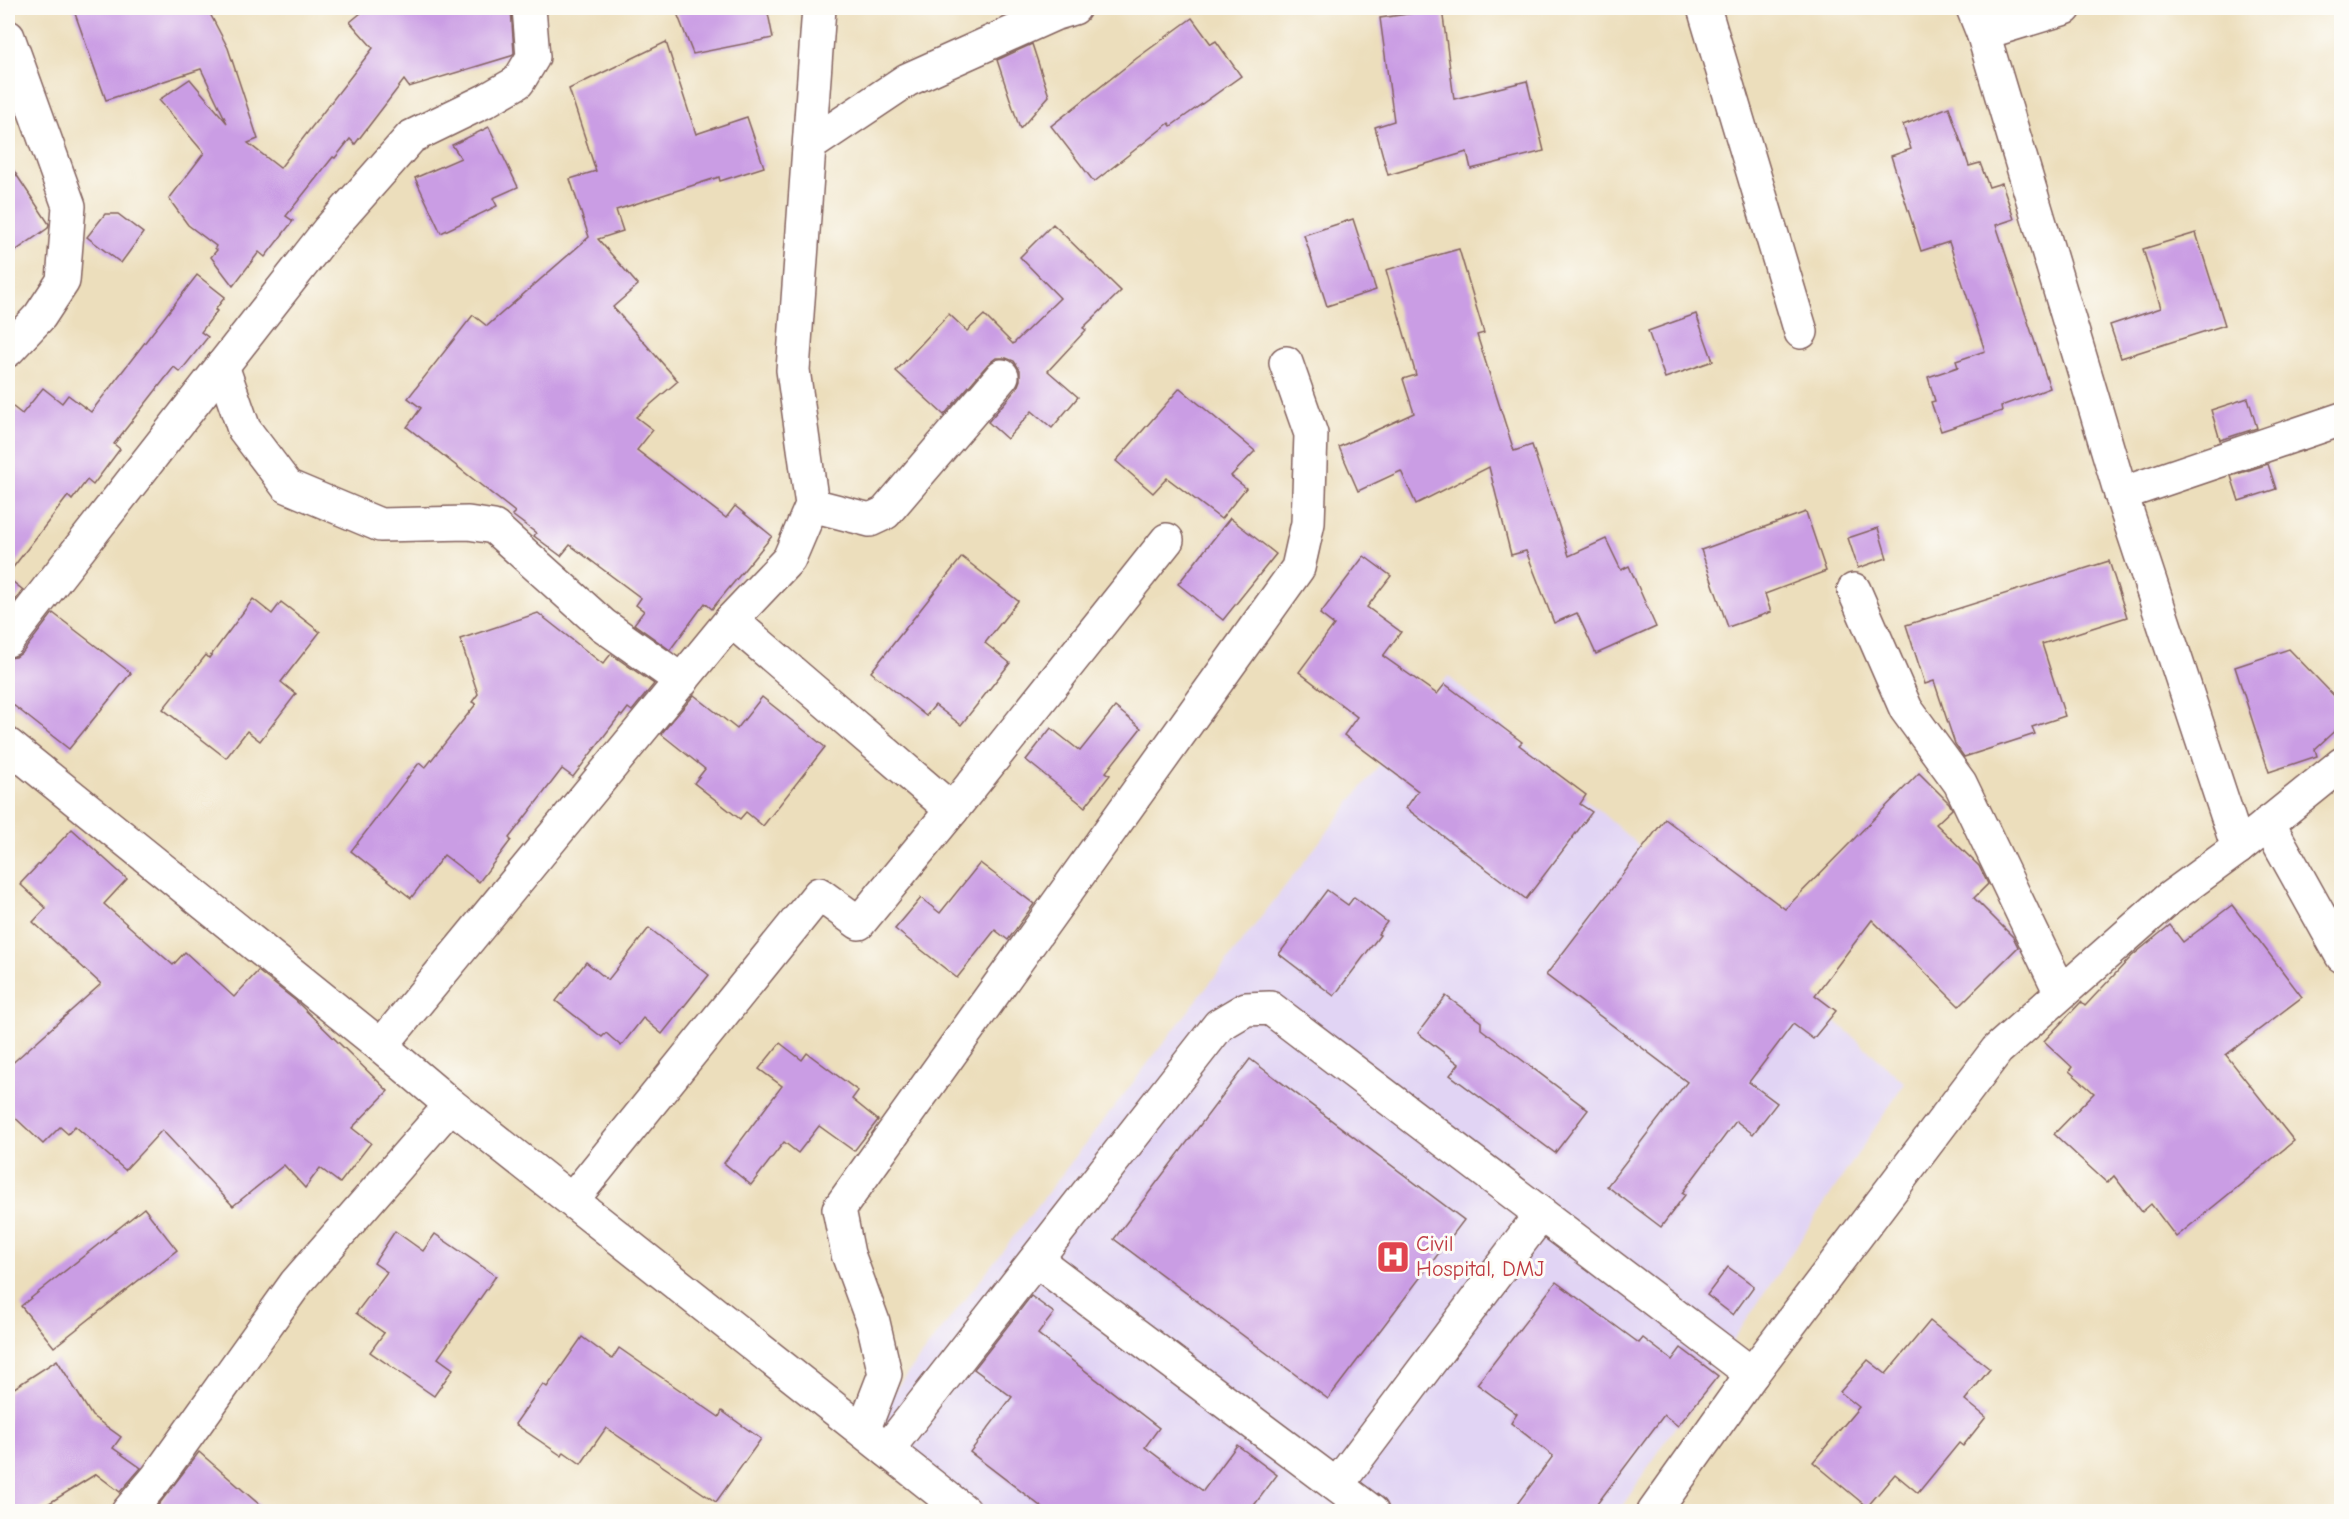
<svg xmlns="http://www.w3.org/2000/svg" width="2349" height="1519" viewBox="0 0 2349 1519" font-family="'Comic Neue',sans-serif">
<style>
.built{fill:#e1d4f4}
.building{fill:#ca9de4}
.lines{fill:none;stroke-linecap:round;stroke-linejoin:round}
.street-casing{stroke:#83625e;stroke-width:36}
.street{stroke:#fff;stroke-width:33}
.labels{text-anchor:middle;dominant-baseline:central;stroke-width:6;stroke-linejoin:round;paint-order:stroke}
.health-label{font-size:22px;fill:#be3a42;stroke:#fdfcf7;text-anchor:start}
</style>
<rect width="100%" height="100%" fill="#fdfcf7"/>
<filter id="ink" filterUnits="userSpaceOnUse"><feTurbulence type="fractalNoise" baseFrequency=".0167" numOctaves="2"/><feDisplacementMap in="SourceGraphic" scale="12" xChannelSelector="R" yChannelSelector="G"/><feConvolveMatrix kernelMatrix="1 2 1 2 8 2 1 2 1" color-interpolation-filters="sRGB"/></filter>
<filter id="wash" filterUnits="userSpaceOnUse"><feTurbulence type="fractalNoise" baseFrequency=".008" numOctaves="4" result="noise"/><feDisplacementMap in="SourceGraphic" scale="24" xChannelSelector="R" yChannelSelector="G"/><feGaussianBlur stdDeviation="1.35" result="paint"/><feColorMatrix in="noise" values="0 0 0 0 0 0 0 0 0 0 0 0 0 0 0 0 0 1.4 0 .05"/><feComposite in="paint" operator="in"/></filter>
<g filter="url(#wash)">
<rect width="100%" height="100%" fill="#ecdebc"/>
<path class="built" d="M1448 676 1905 1083 1619 1511H964L863 1431Z"/>
<g id="blocks">
<g class="building">
<path d="M73 8H207L228 48 258 139 248 143 280 168 373 48 350 22 367 8H511L514 53 511 56 409 87 404 80 355 144 350 139 335 158 333 157 286 216 293 221 265 257 259 252 233 286 211 257 217 250 215 248 216 246 188 225 169 199 204 153 159 100 190 79 227 123 201 69 106 100Z"/>
<path d="M675 8H767L773 38 693 54Z"/>
<path d="M1442 9 1454 99 1527 81 1544 151 1471 169 1467 152 1388 175 1375 127 1394 121 1380 18Z"/>
<path d="M1192 18 1211 44 1216 41 1241 76 1171 126 1169 123 1094 182 1051 126 1137 58Z"/>
<path d="M666 42 696 134 747 117 764 167 720 181 719 177 616 210 623 231 598 239 638 285 613 307 678 381 636 417 653 430 637 450 726 518 735 506 772 536 712 609 705 603 670 650 634 624 644 611 636 605 641 598 570 545 561 556 534 536 536 533 512 515 515 512 407 427 421 408 408 398 473 315 487 326 589 237 570 179 596 171 569 89Z"/>
<path d="M1032 44 1049 96 1020 129 997 60Z"/>
<path d="M1949 107 1969 166 1980 163 1989 187 2002 183 2014 219 1996 225 2050 388 2001 406 2002 411 1941 431 1931 402 1935 401 1928 377 1958 367 1956 361 1985 351 1949 242 1921 251 1891 156 1911 149 1903 125Z"/>
<path d="M489 127 518 187 493 198 497 206 441 233 415 178 461 158 452 145Z"/>
<path d="M8 162 49 224 48 228 8 256Z"/>
<path d="M105 214H118L143 233 121 263 87 237Z"/>
<path d="M1353 219 1376 290 1327 306 1304 235Z"/>
<path d="M1053 224 1121 291 1083 328 1086 330 1048 371 1078 397 1052 428 1032 411 1007 439 988 422 1017 388 1020 380V370L1014 361 1006 358H996L988 364 944 415 896 371 949 314 967 331 984 315 1013 344 1060 298 1020 257Z"/>
<path d="M2196 233 2225 325 2121 358 2110 325 2161 308 2143 249Z"/>
<path d="M1459 249 1484 333 1477 335 1514 451 1532 445 1569 556 1606 539 1621 570 1629 566 1656 627 1596 654 1577 613 1554 623 1526 551 1511 555 1489 467 1416 504 1401 471 1358 491 1339 447 1414 413 1403 379 1416 375 1386 270Z"/>
<path d="M197 275 225 297 215 310 217 311 201 332 208 337 180 372 174 367 114 444 120 449 93 485 87 480 72 500 68 496 8 574V403L22 414 43 388 62 403 68 395 91 412Z"/>
<path d="M1696 314 1713 361 1665 378 1648 331Z"/>
<path d="M1180 388 1255 451 1231 476 1246 488 1221 519 1167 478 1153 493 1116 461Z"/>
<path d="M2248 398 2257 428 2220 440 2211 410Z"/>
<path d="M2268 464 2276 489 2239 501 2231 476Z"/>
<path d="M1806 512 1826 571 1765 594 1771 612 1728 627 1701 550Z"/>
<path d="M1230 518 1276 554 1223 620 1178 584Z"/>
<path d="M1878 528 1887 558 1858 568 1848 538Z"/>
<path d="M1364 556 1391 576 1367 607 1401 632 1383 656 1437 694 1445 684 1522 742 1519 745 1586 795 1580 804 1592 812 1526 899 1406 808 1418 791 1344 735 1357 717 1299 672 1334 625 1320 614Z"/>
<path d="M962 557 1018 601 985 643 1010 663 961 725 935 705 926 716 871 672Z"/>
<path d="M2109 561 2127 617 2042 644 2065 716 2032 727 2035 734 1964 757 1955 744 1934 681 1925 684 1906 625Z"/>
<path d="M8 578 23 590 8 610Z"/>
<path d="M253 599 272 614 281 602 320 632 281 682 296 694 260 741 247 731 226 758 163 709 206 655 209 658Z"/>
<path d="M53 613 131 673 69 749 8 701V658L16 657 23 652Z"/>
<path d="M538 613 603 664 611 654 654 684 632 711 628 708 622 716 620 715 573 777 562 769 509 838 511 840 479 882 444 855 411 898 351 851 419 763 425 768 476 704 472 702 478 694 460 639Z"/>
<path d="M2289 649 2342 704V724L2315 749 2317 756 2269 772 2235 667Z"/>
<path d="M694 695 737 729 762 697 825 747 763 826 746 812 740 819 694 783 705 769 661 734Z"/>
<path d="M1115 707 1141 728 1106 772 1110 775 1085 807 1026 760 1051 728 1080 751Z"/>
<path d="M1919 773 1949 803 1952 809 1936 824 1979 866 1988 884 1974 898 2013 937 2018 947 1959 1006 1872 920 1815 995 1836 1011 1813 1039 1793 1024 1749 1082 1777 1103 1753 1134 1736 1121 1682 1193 1685 1195 1661 1227 1607 1186 1687 1082 1546 975 1665 819 1785 909Z"/>
<path d="M72 829 127 879 104 904 173 965 185 952 234 997 258 971 296 1001 388 1091 352 1128 371 1143 340 1183 320 1168 305 1188 284 1165 233 1206 162 1130 125 1170 75 1126 68 1134 60 1127 43 1144 8 1111V1067L101 984 33 922 46 908 20 884Z"/>
<path d="M980 863 1034 904 1008 940 995 930 957 978 895 929 921 898 940 913Z"/>
<path d="M1327 890 1348 905 1354 897 1387 922 1378 934 1380 935 1334 996 1279 954Z"/>
<path d="M2232 905 2302 997 2226 1055 2294 1141 2176 1237 2151 1204 2142 1212 2114 1176 2107 1183 2054 1134 2094 1093 2069 1071 2072 1067 2044 1041 2081 1002 2085 1006 2132 956 2170 925 2183 942Z"/>
<path d="M649 928 709 975 662 1034 643 1018 621 1046 606 1033 602 1037 556 1001 586 962 608 980Z"/>
<path d="M1446 996 1481 1022V1029L1588 1110 1555 1153 1450 1075 1459 1064 1418 1033Z"/>
<path d="M780 1043 802 1060 807 1053 858 1091 852 1099 878 1120 854 1151 819 1126 798 1153 784 1142 751 1185 724 1163 782 1086 759 1069Z"/>
<path d="M1250 1059 1464 1220 1328 1399 1114 1239Z"/>
<path d="M144 1208 177 1250 54 1347 21 1306Z"/>
<path d="M395 1231 423 1251 435 1234 496 1276 438 1358 453 1369 434 1396 370 1352 384 1333 356 1313 387 1272 374 1263Z"/>
<path d="M1728 1267 1754 1286 1733 1315 1707 1295Z"/>
<path d="M1556 1282 1639 1343 1643 1338 1672 1360 1681 1348 1718 1376 1678 1426 1664 1415 1591 1512H1511L1553 1456 1511 1423 1517 1414 1477 1384Z"/>
<path d="M1031 1296 1054 1313 1038 1334 1159 1428 1145 1447 1203 1491 1237 1445 1277 1475 1249 1512H1048L970 1452 1012 1397 974 1369Z"/>
<path d="M1930 1321 1990 1369 1965 1400 1986 1417 1963 1446 1959 1443 1918 1493 1895 1474 1867 1507 1813 1462 1859 1407 1840 1392 1868 1360 1886 1374Z"/>
<path d="M582 1337 612 1359 619 1348 719 1417 722 1411 761 1439 716 1502 606 1428 581 1464 564 1452 562 1456 515 1424 543 1384 547 1387Z"/>
<path d="M57 1360 92 1416 121 1437 113 1448 141 1468 120 1492 96 1474 35 1512H8V1392Z"/>
<path d="M199 1452 268 1512H153Z"/>
</g>
</g>
</g>
<g filter="url(#ink)">
<use href="#blocks" fill-opacity="0" stroke="#83625e" stroke-width="1.5"/>
<g class="lines">
<defs>
<g id="street">
<path d="M1704 8 1801 332"/>
<path d="M1973 8 1983 33 2121 494 2238 848"/>
<path d="M1983 33 2065 8"/>
<path d="M8 37 69 206 63 281 40 316 8 350"/>
<path d="M810 145 907 80 1054 14 1074 8"/>
<path d="M222 366 244 429 287 486 380 525 468 523 494 527 603 625 682 681"/>
<path d="M2121 494 2342 419"/>
<path d="M812 505 870 520 885 513 1002 376"/>
<path d="M1854 590 1906 709 1960 783 2061 993"/>
<path d="M731 620 952 810"/>
<path d="M8 640 328 231 411 137 485 101 518 82 533 57 529 8"/>
<path d="M8 745 381 1046 451 1105 965 1512"/>
<path d="M2268 823 2342 956"/>
<path d="M381 1046 731 620 789 559 812 505 793 370 819 8"/>
<path d="M572 1200 819 894 859 923 952 810 1167 540"/>
<path d="M1036 1260 1372 1512"/>
<path d="M863 1431 885 1374 873 1322 848 1254 839 1209 1298 568 1308 523 1311 434 1286 363"/>
<path d="M887 1450 1219 1025 1246 1009 1270 1008 1752 1374"/>
<path d="M1337 1485 1541 1214"/>
<path d="M128 1512 156 1479 296 1283 451 1105"/>
<path d="M1654 1512 1752 1374 1997 1050 2167 900 2238 848 2342 764"/>
</g>
</defs>
<use href="#street" class="street-casing"/>
<use href="#street" class="street"/>
</g>
</g>
<defs>
<symbol id="hospital-square" viewBox="-11 -11 22 22"><rect x="-9" y="-9" width="18" height="18" rx="4" fill="#e0444e" stroke="#fdfcf7"/><path d="M-5-5h3v3.5h4V-5h3V5h-3V1.5h-4V5h-3Z" fill="#fff"/></symbol>
</defs>
<g fill-rule="evenodd">
<use href="#hospital-square" x="1374" y="1238" width="38" height="38"/>
</g>
<g class="labels">
<g class="health-label">
<text x="1416" y="1244">Civil<tspan x="1416" dy="25">Hospital, DMJ</tspan></text>
</g>
</g>
<rect width="2349" height="1519" fill="none" stroke="#fdfcf7" stroke-width="30"/>
</svg>
